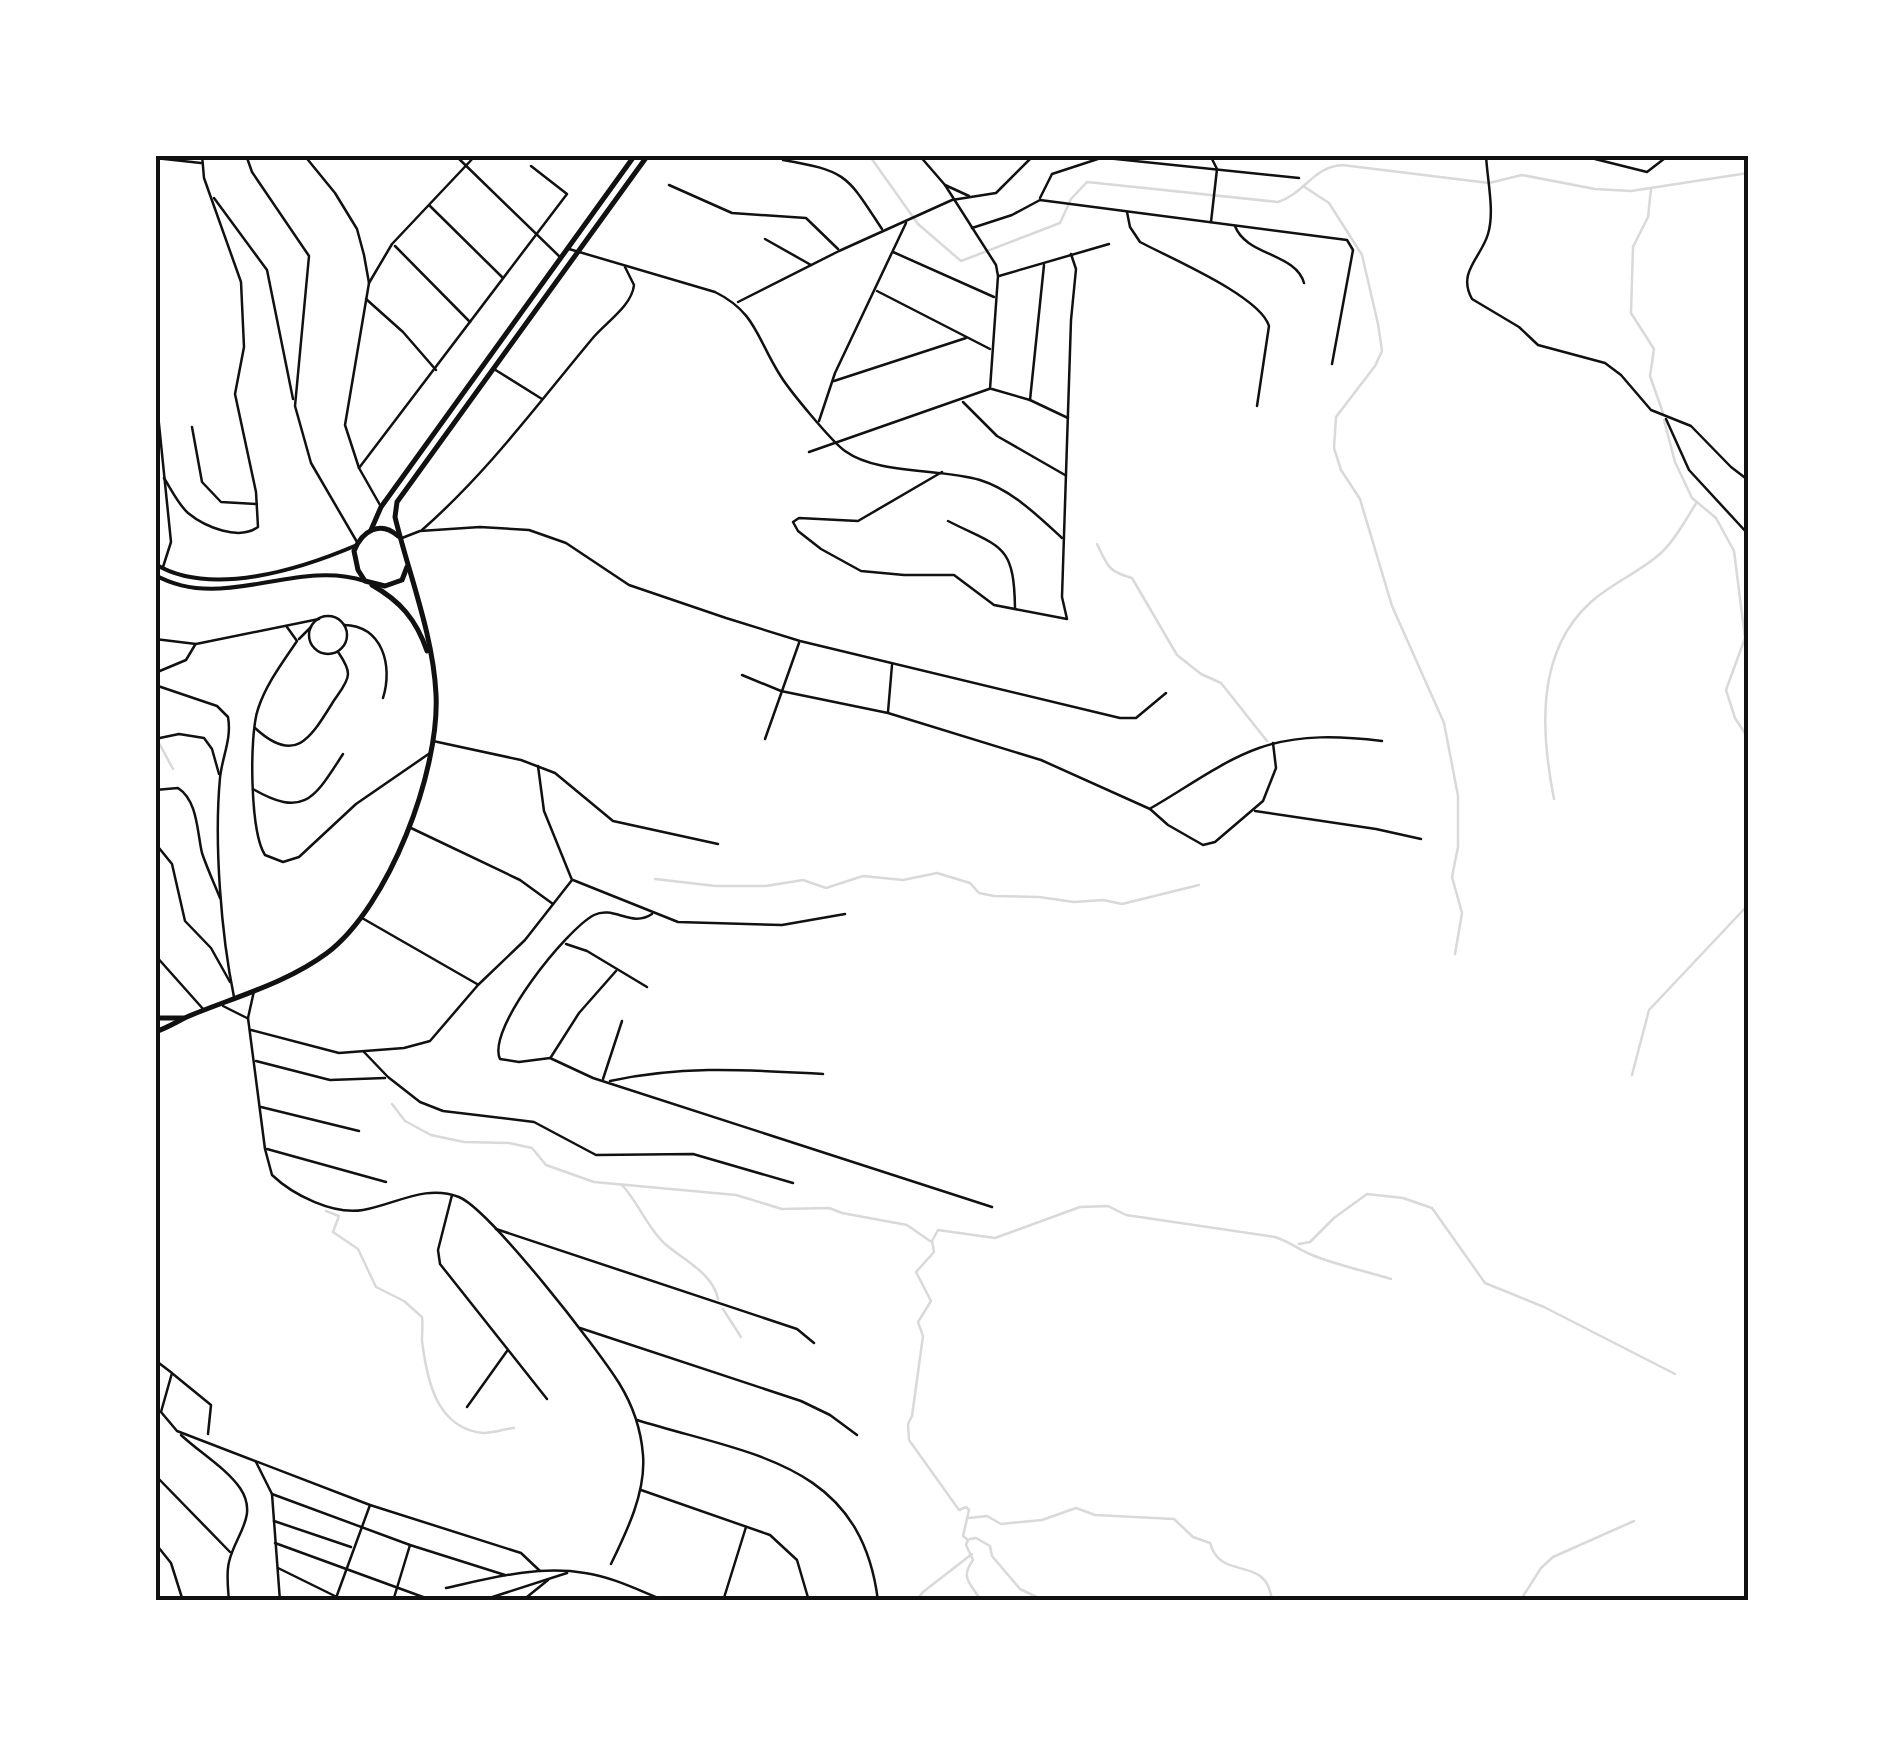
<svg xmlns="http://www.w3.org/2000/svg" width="1903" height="1756" viewBox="0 0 1903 1756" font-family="'Open Sans',sans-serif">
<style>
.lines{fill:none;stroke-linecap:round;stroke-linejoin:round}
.stream{stroke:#d9d9d9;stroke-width:2.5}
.minor{stroke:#111;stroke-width:2.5}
.secondary{stroke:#111;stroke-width:4}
.trunk{stroke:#111;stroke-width:5}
.neatline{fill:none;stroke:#111;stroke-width:4}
</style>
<rect width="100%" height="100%" fill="#fff"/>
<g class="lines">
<g class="stream">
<path d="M578 155H586"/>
<path d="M733 155H759"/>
<path d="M869 155 918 224 961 261 1060 223 1071 199 1087 182 1278 202C1304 194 1313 167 1342 165L1489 183 1522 175 1595 189 1631 191 1748 173"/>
<path d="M1303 186 1329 203 1362 255 1378 324 1382 351 1375 366 1336 417 1334 448 1341 470 1360 499 1392 606 1444 723 1458 796V847L1452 877 1462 913 1455 954"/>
<path d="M1651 189 1648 217 1633 247 1631 313 1654 349 1650 376 1663 413"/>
<path d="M1664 420 1675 462 1692 498 1716 518 1734 551 1745 638 1726 690 1735 718 1748 738"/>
<path d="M1097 544C1108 566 1107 571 1132 578L1177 655 1201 674 1221 683 1267 741"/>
<path d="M159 743 173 769"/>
<path d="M1554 799C1541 733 1535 652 1591 602 1612 583 1640 572 1661 553 1676 539 1686 519 1697 502"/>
<path d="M655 879 716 886H766L803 880 826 888 863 876 903 880 937 873 970 883 979 893 994 896 1039 897 1074 902 1103 900 1122 904 1199 885"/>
<path d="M1632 1075 1649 1010 1748 905"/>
<path d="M392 1104 405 1121 431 1135 464 1142 509 1143 532 1148 546 1165 594 1182 736 1195 782 1209 829 1208 842 1213 907 1225 930 1241"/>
<path d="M622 1185C638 1202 647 1227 664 1243 683 1260 713 1273 718 1299"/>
<path d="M326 1211 339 1216 333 1232 358 1249 376 1287 404 1301 422 1317C423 1325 422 1333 422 1341 427 1380 436 1428 483 1433 494 1433 504 1429 514 1428"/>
<path d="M1299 1244 1310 1242 1334 1218 1367 1194 1403 1198 1432 1208 1485 1283 1544 1307 1675 1374"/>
<path d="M723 1309 741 1337"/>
<path d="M969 1518 987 1516 1001 1524 1042 1520 1076 1508 1095 1515 1174 1519 1193 1537 1210 1543C1221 1583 1267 1553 1272 1601"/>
<path d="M970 1539 976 1538 990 1546 992 1556 1020 1589 1045 1601"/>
<path d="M916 1601 923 1592 972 1554"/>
<path d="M981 1601C972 1584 959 1579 973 1560L966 1545 968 1540 963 1536 969 1510 966 1507 959 1510 909 1440 908 1424 912 1416 923 1336 918 1322 931 1301 916 1272 934 1252 932 1241 938 1230 995 1238 1080 1207 1108 1206 1126 1215 1275 1237C1290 1242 1298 1249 1312 1255 1337 1265 1364 1271 1391 1279"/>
<path d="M1520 1601 1541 1568 1553 1557 1634 1521"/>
</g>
<g class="minor">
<path d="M246 155 252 172 309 256 295 406 311 463 357 542"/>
<path d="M304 155 335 193 357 229 364 255 369 283 345 425 359 468 380 505"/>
<path d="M455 155 560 257"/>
<path d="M919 155 945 185 996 265 998 276 990 389"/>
<path d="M1210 155 1217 169 1211 222"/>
<path d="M1486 155C1487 179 1495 211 1488 234 1481 258 1457 272 1472 299L1519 327 1538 345 1605 363 1621 375 1651 410 1691 426 1731 467 1748 480"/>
<path d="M155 158 201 163"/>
<path d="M1106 158 1299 178"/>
<path d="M1595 159 1647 172 1669 155"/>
<path d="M783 160C848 171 847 176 882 229"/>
<path d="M669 185 732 213 806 218 838 249"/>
<path d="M945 185 969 196"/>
<path d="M214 198 267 270 293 399"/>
<path d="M1040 198 1052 174 1110 155"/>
<path d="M430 206 502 277"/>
<path d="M1127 212 1130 227 1140 242C1170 258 1260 296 1269 326L1257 406"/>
<path d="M1235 226C1246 256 1296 253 1304 283"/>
<path d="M972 228 1012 215 1040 200 1347 240 1353 250 1332 364"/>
<path d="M765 239 811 265"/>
<path d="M395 246 470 322"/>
<path d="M569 249 715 292C756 312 757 339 780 375 789 390 832 442 845 451 878 475 940 468 980 480 1012 490 1038 516 1062 538"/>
<path d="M893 252 994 297"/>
<path d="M999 276 1109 244"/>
<path d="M369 283 392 244 476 155"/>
<path d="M877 291 990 349"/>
<path d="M366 299 403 332 436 370"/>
<path d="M738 302 839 251 952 200 996 193 1034 155"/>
<path d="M494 369 542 399"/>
<path d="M834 381 966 338"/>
<path d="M155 385 171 542 163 567"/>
<path d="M992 389 1030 400 1068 418"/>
<path d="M1030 400 1044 265"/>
<path d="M963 402 997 436 1065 475"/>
<path d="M1666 419 1689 470 1748 534"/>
<path d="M819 421 835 373 906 223"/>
<path d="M192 427 202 482 221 502 257 504"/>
<path d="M809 452 989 389"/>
<path d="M359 468 567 194 531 166"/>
<path d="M942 472 858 521 799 518 793 522 798 531 821 549 861 571 904 575H954L994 605 1067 619 1062 597 1071 320 1076 269 1071 254"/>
<path d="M164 478C171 489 178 504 188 513 205 527 239 541 258 527L256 492 235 394 244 347 241 282 204 178 202 155"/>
<path d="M948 521C1001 548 1014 543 1015 608"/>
<path d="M422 530C487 473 537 405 592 339 605 323 632 306 634 285L625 267"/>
<path d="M402 538 420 531 480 527 529 530 566 543 629 585 726 618 800 641 1120 718H1136L1166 693"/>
<circle cx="328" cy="635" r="19"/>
<path d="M344 625C383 626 393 666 383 698"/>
<path d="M287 627 297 641C283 662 266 684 258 709 249 735 250 832 265 855L283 862 299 857 356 804 430 753"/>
<path d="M155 639 196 644 319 619"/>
<path d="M299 639 311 627"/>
<path d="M155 673 186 660 195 645"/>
<path d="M742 675 781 691 888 713 1041 760 1150 809 1168 825 1203 845 1215 842 1263 801 1276 768 1273 743"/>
<path d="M155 685 217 706 228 717C232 739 222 757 220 778 214 842 221 934 234 997"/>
<path d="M888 712 892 665"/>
<path d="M255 728C295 765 310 739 333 702 338 694 348 683 348 674 348 666 342 658 338 652"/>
<path d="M155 739 179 734 204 738 212 749 219 774"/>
<path d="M765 739 799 643"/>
<path d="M433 741 521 760 555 773 613 821 718 844"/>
<path d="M253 789C305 819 315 797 343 754"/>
<path d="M155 790 178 788C198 801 197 832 202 853 207 868 214 883 220 898"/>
<path d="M1151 808C1186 788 1222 761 1259 748 1299 734 1341 736 1382 741"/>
<path d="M1255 811 1376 829 1421 839"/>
<path d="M411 828 520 880 553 904"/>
<path d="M155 843 172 864 185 921 211 948 230 982"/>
<path d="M573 880 678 922 782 925 845 914"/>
<path d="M652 914C631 928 614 905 594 915 567 929 486 1029 500 1059L519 1062 550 1058 593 1078 992 1207"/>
<path d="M362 918 477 984"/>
<path d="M566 944 587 951 647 987"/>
<path d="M155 955 204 1010"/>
<path d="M254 991 248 1018 265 1149 272 1175C293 1195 333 1215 363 1210 397 1204 425 1184 459 1197 490 1210 598 1349 619 1383 632 1404 641 1429 643 1455 646 1492 627 1531 611 1564"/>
<path d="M223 1006 247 1018"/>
<path d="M251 1030 339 1053 404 1048 430 1041 478 985 525 940 572 880 544 811 538 766"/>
<path d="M364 1052 388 1077 420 1102 443 1111 534 1122 596 1155 693 1154 793 1183"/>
<path d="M551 1057 579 1013 616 971"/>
<path d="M256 1061 330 1080 385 1078"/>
<path d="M603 1079 622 1021"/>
<path d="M610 1081C685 1065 747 1070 823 1074"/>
<path d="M261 1107 359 1131"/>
<path d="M267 1149 386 1182"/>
<path d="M452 1195 438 1250 440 1264 547 1399"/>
<path d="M496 1229 797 1329 814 1343"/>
<path d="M580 1328 801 1401 830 1415 857 1435"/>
<path d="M155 1360 172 1373 161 1412 177 1431 370 1505 521 1553 540 1571"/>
<path d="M173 1374 211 1405 208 1434"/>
<path d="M467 1407 507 1351"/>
<path d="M637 1420C749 1455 861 1461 878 1601"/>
<path d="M181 1435C199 1452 226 1468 240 1488 259 1516 235 1535 229 1562 226 1574 228 1588 229 1601"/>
<path d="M256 1462 272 1494 280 1601"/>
<path d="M155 1475 230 1552"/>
<path d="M641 1490 770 1535 797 1560 809 1601"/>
<path d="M272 1494 410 1545 505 1575"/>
<path d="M274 1521 351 1547"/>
<path d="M155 1543 171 1563 183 1601"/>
<path d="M275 1543 434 1601"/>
<path d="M278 1568 345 1601"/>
<path d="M446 1588C491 1578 538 1565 585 1573 613 1577 640 1591 666 1601"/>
<path d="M336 1598 370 1505"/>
<path d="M393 1601 410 1545"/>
<path d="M480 1601 567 1573"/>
<path d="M522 1601 548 1580"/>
<path d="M723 1601 746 1527"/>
</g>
<g class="secondary">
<path d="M155 564C211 598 301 569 357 545"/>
<path d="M155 575C223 613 295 558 365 581"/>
</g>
<g class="trunk">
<path d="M371 530 381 507 635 155"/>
<path d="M398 536C380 520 362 531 354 551L358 570 365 581 385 586 402 580 407 567"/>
<path d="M372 585C400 601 416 619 427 651"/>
<path d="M155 1018H183"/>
<path d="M155 1032C167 1028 178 1021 189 1016 235 997 287 983 327 953 389 906 440 771 436 694 433 634 409 575 395 517L397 502 648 155"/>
</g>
</g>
<rect width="1903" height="1756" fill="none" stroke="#ffffff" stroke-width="315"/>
<rect x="158" y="158" width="1588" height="1440" class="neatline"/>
</svg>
